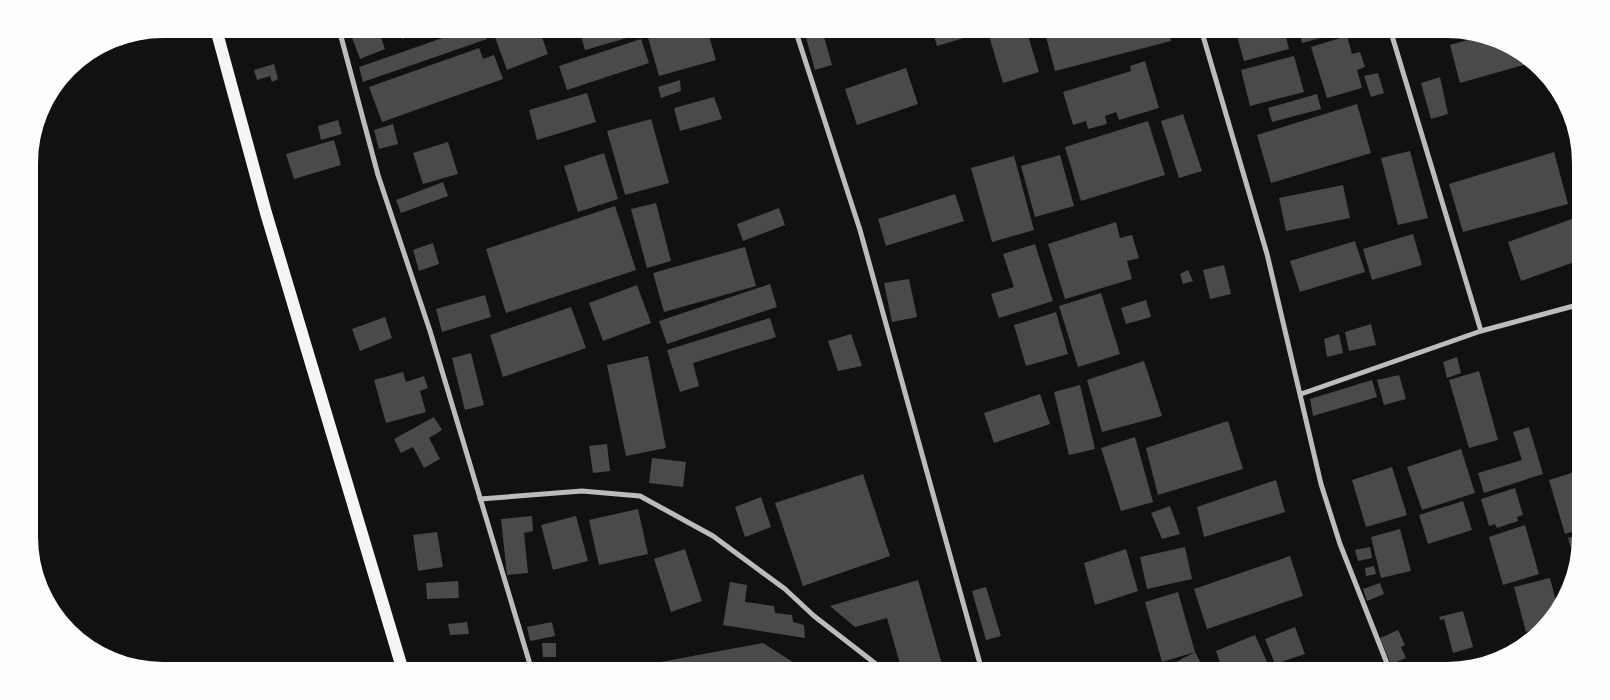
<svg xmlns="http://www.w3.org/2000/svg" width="1610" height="700" viewBox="0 0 1610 700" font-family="Inter,sans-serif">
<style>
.building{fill:#4a4a4a}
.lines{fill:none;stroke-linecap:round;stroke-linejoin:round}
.minor{stroke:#bcbcbc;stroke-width:5}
.primary{stroke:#f5f5f5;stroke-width:12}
</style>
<rect width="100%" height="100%" fill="#111"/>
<g class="building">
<path d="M244 29H279L246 38Z"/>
<path d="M349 29H386L379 32 385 49 360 59Z"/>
<path d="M399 29H432L402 39Z"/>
<path d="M456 29H484L487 39 363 82 359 67 457 33Z"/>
<path d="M492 29H539L548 54 507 70Z"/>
<path d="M579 29H640L641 34 585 50Z"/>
<path d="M668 29H707L716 60 659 76 647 34Z"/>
<path d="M809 29H822L832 65 815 70 804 30Z"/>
<path d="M932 29H975L977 34 937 46Z"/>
<path d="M987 29H1026L1039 72 1003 83Z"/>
<path d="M1044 29H1168L1171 41 1055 71Z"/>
<path d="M1214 29H1231V30L1215 33Z"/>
<path d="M1235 29H1284L1289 49 1244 61Z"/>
<path d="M1299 29H1354L1302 43Z"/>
<path d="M1440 29H1448L1464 32 1442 38Z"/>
<path d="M1347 36 1352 54 1360 52 1365 67 1357 70 1362 88 1327 98 1311 47Z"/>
<path d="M1482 36 1498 39 1530 63 1460 83 1450 45Z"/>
<path d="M641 39 649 63 567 90 559 66Z"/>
<path d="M479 48 483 59 494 55 503 79 382 122 369 87Z"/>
<path d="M1294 56 1304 92 1250 106 1241 70Z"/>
<path d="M1145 61 1159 108 1119 120 1116 112 1105 116 1107 124 1088 129 1086 121 1073 125 1063 92 1131 71 1130 66Z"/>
<path d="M274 64 278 79 272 82 270 76 257 80 254 70Z"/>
<path d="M906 68 918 104 857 125 845 89Z"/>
<path d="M1378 73 1384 93 1371 97 1364 76Z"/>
<path d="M1440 77 1448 114 1431 119 1421 83Z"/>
<path d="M680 80 681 91 661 98 658 87Z"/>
<path d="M587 93 596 122 537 140 529 110Z"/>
<path d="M1317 94 1321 109 1272 122 1268 108Z"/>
<path d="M714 97 722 119 680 131 674 108Z"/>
<path d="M1357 104 1371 153 1271 183 1257 135Z"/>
<path d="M1183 114 1202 171 1179 178 1161 121Z"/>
<path d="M651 119 669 183 625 195 607 131Z"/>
<path d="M338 120 342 134 321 140 318 126Z"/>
<path d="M1148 121 1165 175 1081 201 1065 147Z"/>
<path d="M393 124 398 144 379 149 374 130Z"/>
<path d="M334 140 341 165 294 179 286 154Z"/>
<path d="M448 142 458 174 423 184 413 153Z"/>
<path d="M1410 151 1428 218 1398 225 1381 158Z"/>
<path d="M1554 152 1568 204 1463 232 1449 184Z"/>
<path d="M604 153 618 199 578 212 564 166Z"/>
<path d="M1060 155 1074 206 1035 217 1021 166Z"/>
<path d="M1014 156 1034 230 992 242 971 168Z"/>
<path d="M443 182 448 196 401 213 396 200Z"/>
<path d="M1343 185 1350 218 1286 231 1279 198Z"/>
<path d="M955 194 964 221 886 246 878 219Z"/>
<path d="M656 203 671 261 647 268 631 209Z"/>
<path d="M615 206 636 270 506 313 486 249Z"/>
<path d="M779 208 785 225 743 241 737 224Z"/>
<path d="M1580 216V260L1521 281 1508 242Z"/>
<path d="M1116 222 1120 238 1132 235 1139 258 1127 261 1132 279 1065 299 1048 244Z"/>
<path d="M1413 234 1422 265 1372 280 1363 249Z"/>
<path d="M1355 241 1365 272 1300 292 1290 261Z"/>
<path d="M433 243 439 264 419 271 413 250Z"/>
<path d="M1035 244 1053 301 999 318 991 294 1014 287 1003 254Z"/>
<path d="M745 247 756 286 664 312 653 273Z"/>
<path d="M1224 265 1231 294 1210 299 1203 270Z"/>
<path d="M1188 270 1193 281 1183 284 1180 274Z"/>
<path d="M909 279 917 317 892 322 884 283Z"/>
<path d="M770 284 777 307 667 344 659 321Z"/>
<path d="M637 285 651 323 603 341 589 303Z"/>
<path d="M1101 293 1120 354 1078 367 1059 306Z"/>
<path d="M485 295 491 317 442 332 436 309Z"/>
<path d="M1146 300 1151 317 1126 324 1121 308Z"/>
<path d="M571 307 586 348 503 377 490 335Z"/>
<path d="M1056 312 1068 354 1026 366 1014 325Z"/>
<path d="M385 317 392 338 360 351 352 329Z"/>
<path d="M770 318 776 337 693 363 699 386 680 392 667 350Z"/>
<path d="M1371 324 1376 345 1349 351 1345 332Z"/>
<path d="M851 334 862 366 838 371 828 341Z"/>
<path d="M1339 334 1343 353 1327 357 1324 339Z"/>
<path d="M471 353 484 405 465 410 452 358Z"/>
<path d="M648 356 666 448 626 456 607 365Z"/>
<path d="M1457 357 1461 373 1447 378 1443 362Z"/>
<path d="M1144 361 1162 416 1102 432 1087 380Z"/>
<path d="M1479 371 1498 440 1469 448 1449 380Z"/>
<path d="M403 372 406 382 424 376 428 388 420 391 426 412 386 423 374 380Z"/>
<path d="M1399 375 1406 399 1384 405 1377 380Z"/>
<path d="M1372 380 1377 397 1313 416 1310 399Z"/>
<path d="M1080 385 1095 449 1069 455 1054 392Z"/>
<path d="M1040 394 1050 424 994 443 984 413Z"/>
<path d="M434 417 442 430 429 438 440 459 424 468 413 447 401 453 394 439Z"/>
<path d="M1228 421 1243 469 1158 495 1146 448Z"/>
<path d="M1529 427 1543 474 1484 493 1478 473 1522 460 1513 432Z"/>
<path d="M1135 437 1153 502 1121 511 1101 448Z"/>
<path d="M607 444 610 471 593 473 589 446Z"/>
<path d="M1461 449 1475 493 1422 510 1407 467Z"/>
<path d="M652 458 686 462 683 487 649 483Z"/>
<path d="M1392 467 1407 515 1366 527 1352 480Z"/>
<path d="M1581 470V529L1565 534 1549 480Z"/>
<path d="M863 474 890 556 803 586 775 503Z"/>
<path d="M1276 480 1285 512 1204 537 1197 507Z"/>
<path d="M1515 488 1523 515 1517 517 1518 521 1497 528 1495 524 1489 526 1481 499Z"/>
<path d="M761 497 771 527 745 537 735 507Z"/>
<path d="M1463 501 1472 530 1428 544 1419 515Z"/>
<path d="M1170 506 1180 534 1162 539 1151 513Z"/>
<path d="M638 509 648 554 599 565 589 520Z"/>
<path d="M532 516 533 531 524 533 528 573 507 575 501 519Z"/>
<path d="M576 516 588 561 553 570 541 525Z"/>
<path d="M1525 525 1539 574 1503 585 1489 537Z"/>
<path d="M1400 529 1411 571 1381 578 1371 537Z"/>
<path d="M437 532 443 567 418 571 413 535Z"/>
<path d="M1581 534V538L1576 565 1568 538Z"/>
<path d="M1185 547 1192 579 1147 589 1140 557Z"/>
<path d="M1370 547 1372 558 1358 561 1355 550Z"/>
<path d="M685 549 702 601 671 612 654 559Z"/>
<path d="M1126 549 1138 591 1095 605 1084 563Z"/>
<path d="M1290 556 1303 596 1207 629 1194 589Z"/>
<path d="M1374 566 1376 574 1366 576 1365 568Z"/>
<path d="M1550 578 1557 605 1538 628 1526 632 1514 587Z"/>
<path d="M918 580 943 668 934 671H902L887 618 855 627 830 606Z"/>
<path d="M458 581 459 598 427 599 426 583Z"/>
<path d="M730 582 747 585 745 602 774 606 775 613 792 615 793 622 804 625 805 638 723 625Z"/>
<path d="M1380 583 1384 594 1367 601 1363 589Z"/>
<path d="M986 587 1001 636 986 640 972 591Z"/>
<path d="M1178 592 1195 652 1205 671H1159L1195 652 1162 662 1145 602Z"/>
<path d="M1463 611 1473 647 1453 653 1444 619 1440 620 1439 617Z"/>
<path d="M467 622 469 634 450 635 448 624Z"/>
<path d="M552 622 555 636 530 641 527 627Z"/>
<path d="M1295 627 1305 654 1275 664 1265 639Z"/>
<path d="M1398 630 1405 645 1401 647 1406 658 1391 664 1380 638Z"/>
<path d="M1255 635 1271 671H1223L1216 651Z"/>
<path d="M542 643H556V657H543Z"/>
<path d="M763 643 807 671H617V670Z"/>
</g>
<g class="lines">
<g class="minor">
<path d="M339 29 378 175 430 331 532 671"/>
<path d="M795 29 860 230 982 671"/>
<path d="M1201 29 1267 254 1321 484 1340 544 1390 671"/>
<path d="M1390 29 1481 331"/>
<path d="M1301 394 1481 331 1581 304"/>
<path d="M480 499 582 491 640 496 713 536 785 589 814 616 885 671"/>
</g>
<path class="primary" d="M216 29 266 213 403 671"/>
</g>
<path d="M0 0H1610V700H0ZM163 38H1447A125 125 0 0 1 1572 163V537A125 125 0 0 1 1447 662H163A125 125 0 0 1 38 537V163A125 125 0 0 1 163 38Z" fill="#fefefe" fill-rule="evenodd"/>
</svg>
